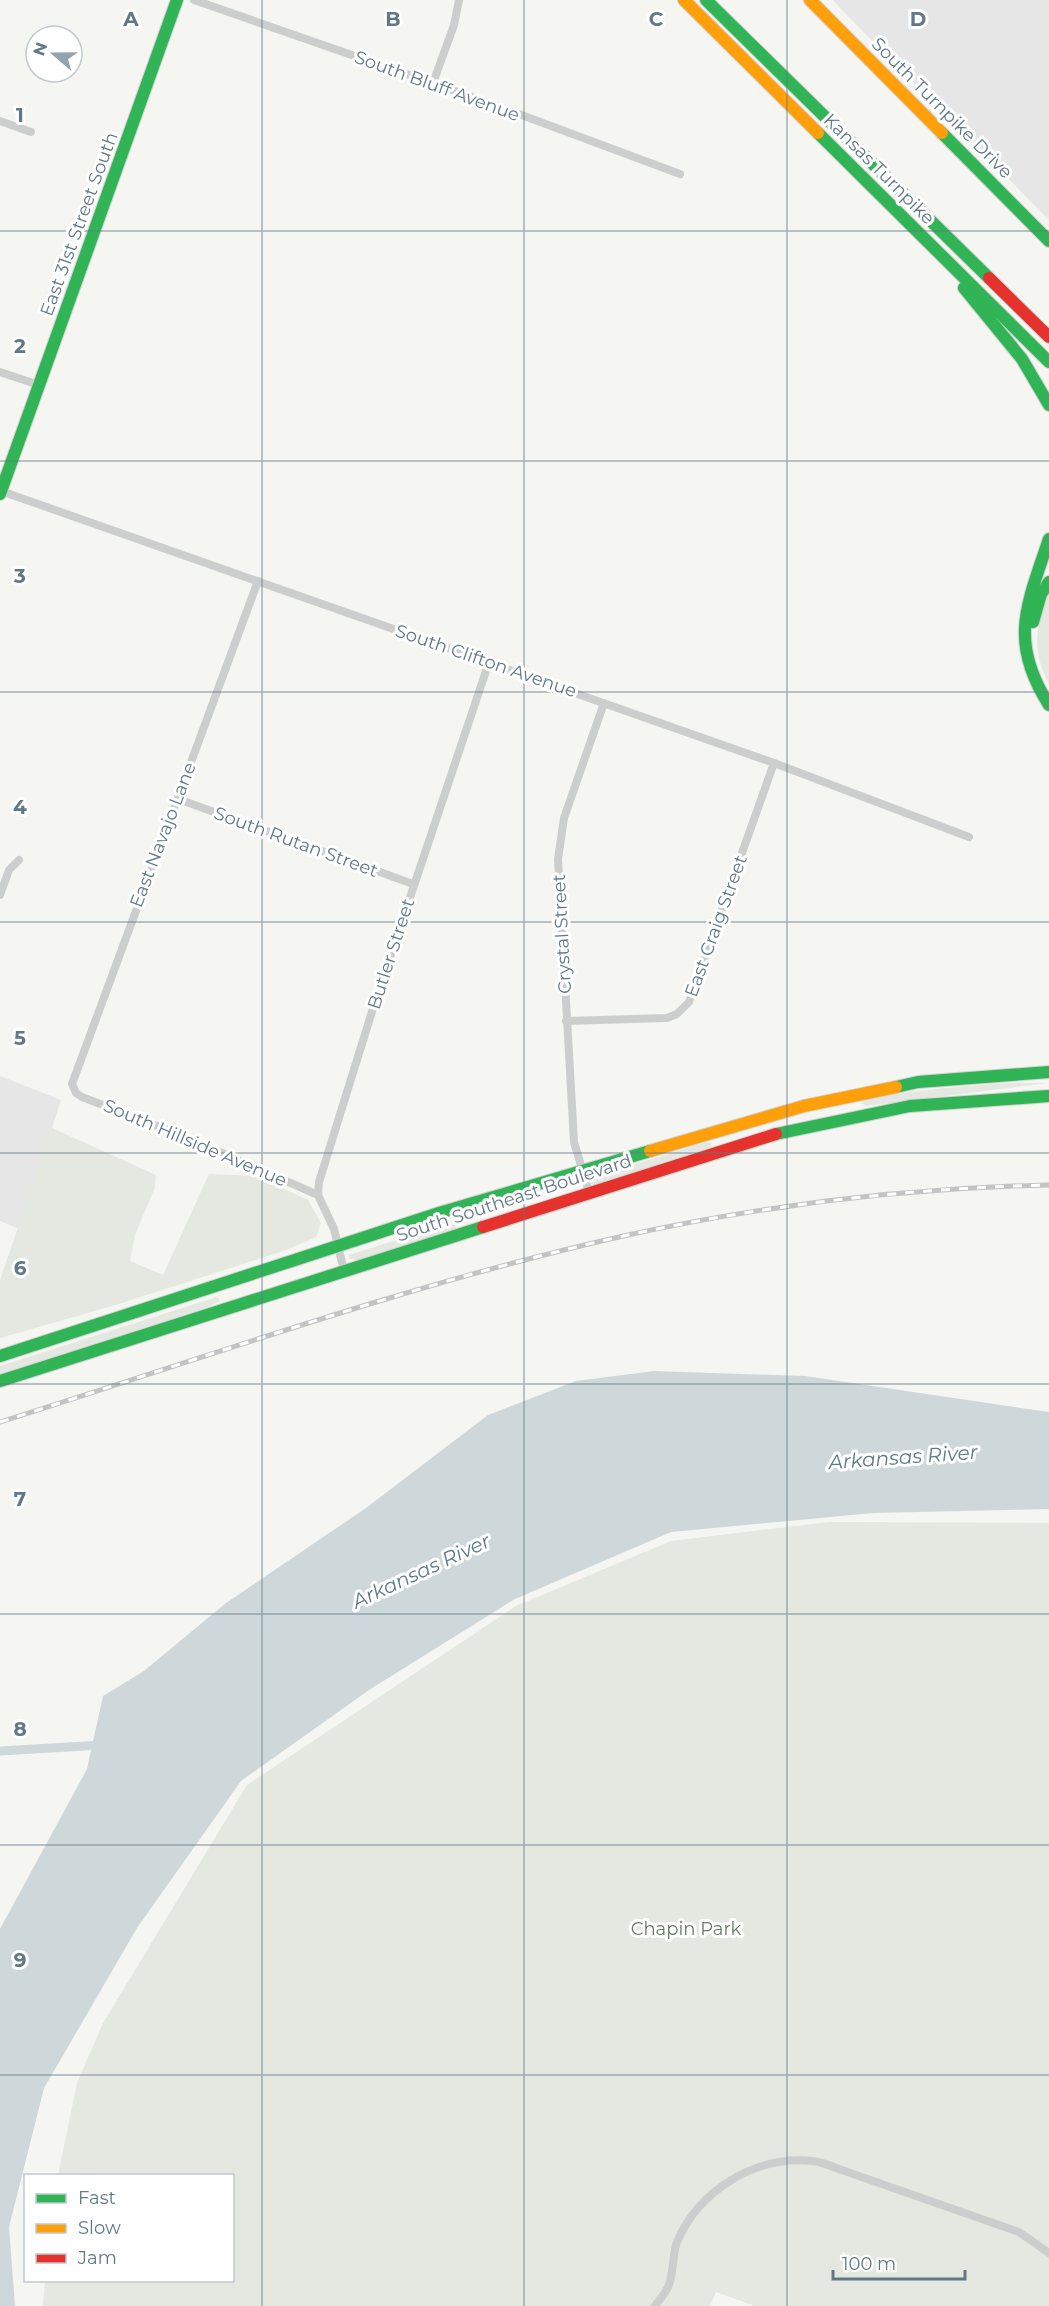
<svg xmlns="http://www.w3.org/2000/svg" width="1049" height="2306" viewBox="0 0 1049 2306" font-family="Montserrat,sans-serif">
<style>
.built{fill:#e5e6e5}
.green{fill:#e4e8e0}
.water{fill:#ced8da}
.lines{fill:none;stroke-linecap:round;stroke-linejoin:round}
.canal{stroke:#ced8da;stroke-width:9}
.fast-casing{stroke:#d0d2d2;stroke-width:14}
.slow-casing{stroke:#d0d2d2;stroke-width:14}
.jam-casing{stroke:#d0d2d2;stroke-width:14}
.street{stroke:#cccece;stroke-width:8}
.fast{stroke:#30b455;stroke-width:12}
.slow{stroke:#ff9f0a;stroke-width:12}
.jam{stroke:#e5322d;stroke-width:12}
.rail-casing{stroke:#c2c4c4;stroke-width:5}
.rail{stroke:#fff;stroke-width:3;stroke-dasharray:9;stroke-linecap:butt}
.grid{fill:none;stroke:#617886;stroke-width:1.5;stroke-opacity:0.55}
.labels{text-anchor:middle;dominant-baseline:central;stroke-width:6;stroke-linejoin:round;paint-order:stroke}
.street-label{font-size:18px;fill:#617886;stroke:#fff}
.park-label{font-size:18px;fill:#687c61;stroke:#fff}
.water-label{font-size:20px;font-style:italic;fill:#5d7b83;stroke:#fff}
.grid-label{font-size:20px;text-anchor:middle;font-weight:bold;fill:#617886;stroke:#fff;stroke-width:6;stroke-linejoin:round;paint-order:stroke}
</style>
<rect width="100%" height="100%" fill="#f5f5f2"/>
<g class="built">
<path d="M833 0H1049V220L839 7Z"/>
<path d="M0 1076 61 1100 19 1229 0 1221Z"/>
</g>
<g class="green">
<path d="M1049 590V684C1031 651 1036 623 1049 590Z"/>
<path d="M1014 1083H1047L866 1106 861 1103C877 1092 989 1084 1014 1083Z"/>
<path d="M52 1128 156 1175 155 1187 135 1235 130 1261 163 1275 209 1174 255 1176 308 1200 321 1223 316 1237 286 1250 119 1304 0 1338V1280Z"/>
<path d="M707 1142 712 1143 710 1148 595 1185 591 1184 590 1180 594 1177Z"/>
<path d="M453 1222 458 1224 455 1229 359 1260 350 1259 349 1255Z"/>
<path d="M217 1297 220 1301 206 1308 0 1374V1366Z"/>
<path d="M829 1522 1049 1523V2306H755L716 2292 710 2306H43L45 2281 232 2280V2176L58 2175 77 2083 103 2023 247 1785 516 1606 671 1541Z"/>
</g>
<path class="water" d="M654 1371 805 1376 1049 1412V1509L873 1513 671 1532 515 1599 369 1690 241 1781 137 1928 44 2088 9 2227 15 2306H0V1929L87 1769 103 1696 144 1671 226 1603 366 1508 488 1415 576 1381Z"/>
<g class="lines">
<path class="canal" d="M0 1751 102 1745"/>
<defs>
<g id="fast">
<path d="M706 0 989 278"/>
<path d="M818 133 1049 362"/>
<path d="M942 133 1049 241"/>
<path d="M964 288 1022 359 1049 405"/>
<path d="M0 494 177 0"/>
<path d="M1049 539C1027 605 1008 641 1049 705"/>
<path d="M1033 622 1041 594 1049 582"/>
<path d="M896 1087 918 1082 1049 1072"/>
<path d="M776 1134 910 1106 1049 1096"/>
<path d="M0 1356 439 1213 650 1151"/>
<path d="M0 1381 483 1227"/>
</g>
<g id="slow">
<path d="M684 0 818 133"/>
<path d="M810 0 942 133"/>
<path d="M650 1151 804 1106 896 1087"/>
</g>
<g id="jam">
<path d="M989 278 1049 337"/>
<path d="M483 1227 776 1134"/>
</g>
</defs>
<use href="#fast" class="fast-casing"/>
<use href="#slow" class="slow-casing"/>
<use href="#jam" class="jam-casing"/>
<g class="street">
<path d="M194 0 481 100 680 174"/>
<path d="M433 83 454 25 459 0"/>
<path d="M0 121 31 132"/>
<path d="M0 372 39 385"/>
<path d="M1 491 774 763 969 837"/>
<path d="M258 581 72 1084 76 1093 82 1097 188 1138 318 1195"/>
<path d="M178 799 413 884"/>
<path d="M0 895 9 870 19 860"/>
<path d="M566 1021 667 1018 677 1014 689 1002 774 763"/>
<path d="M589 1192 574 1142 558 859 564 818 604 703"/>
<path d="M344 1271 334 1229 318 1195 319 1182 375 1002 489 662"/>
<path d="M655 2306C659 2300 665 2294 668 2287 674 2274 672 2256 677 2242 699 2190 756 2155 813 2161 822 2162 831 2166 839 2169L1019 2232 1049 2253"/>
</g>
<use href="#fast" class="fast"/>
<use href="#slow" class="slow"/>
<use href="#jam" class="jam"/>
<defs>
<path id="rail" d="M0 1422C204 1358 410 1284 619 1237 759 1206 905 1188 1049 1185"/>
</defs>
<use href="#rail" class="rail-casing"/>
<use href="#rail" class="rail"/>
</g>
<path class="grid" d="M262 0V2306M524 0V2306M787 0V2306M0 231H1049M0 461H1049M0 692H1049M0 922H1049M0 1153H1049M0 1384H1049M0 1614H1049M0 1845H1049M0 2075H1049"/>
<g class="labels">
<g class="street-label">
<text transform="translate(437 86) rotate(20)">South Bluff Avenue</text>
<text transform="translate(942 108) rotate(45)">South Turnpike Drive</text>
<text transform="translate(879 169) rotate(45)">Kansas Turnpike</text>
<text transform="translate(79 224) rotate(-70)">East 31st Street South</text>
<text transform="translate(486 661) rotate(19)">South Clifton Avenue</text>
<text transform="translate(163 835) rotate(-69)">East Navajo Lane</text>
<text transform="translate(296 842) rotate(20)">South Rutan Street</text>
<text transform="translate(716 926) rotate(-70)">East Craig Street</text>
<text transform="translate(562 934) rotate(-93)">Crystal Street</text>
<text transform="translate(391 954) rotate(-72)">Butler Street</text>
<text transform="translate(195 1143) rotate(23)">South Hillside Avenue</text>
<text transform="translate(514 1198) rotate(-18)">South Southeast Boulevard</text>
</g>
<g class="park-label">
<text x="686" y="1929">Chapin Park</text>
</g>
<g class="water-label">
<text transform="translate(903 1457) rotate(-4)">Arkansas River</text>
<text transform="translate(421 1571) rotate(-25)">Arkansas River</text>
</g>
</g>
<g class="grid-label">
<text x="131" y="26">A</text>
<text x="393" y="26">B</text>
<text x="656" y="26">C</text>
<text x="918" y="26">D</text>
<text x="20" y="122">1</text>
<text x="20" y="353">2</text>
<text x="20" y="583">3</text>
<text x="20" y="814">4</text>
<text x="20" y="1045">5</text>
<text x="20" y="1275">6</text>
<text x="20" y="1506">7</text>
<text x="20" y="1736">8</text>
<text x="20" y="1967">9</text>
</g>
<rect x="24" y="2174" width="210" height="108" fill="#ffffff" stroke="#c0c9cf" stroke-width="1.5"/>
<rect x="36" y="2194" width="30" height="9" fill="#30b455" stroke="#c0c9cf" stroke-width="1.5"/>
<text x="78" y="2204" font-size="18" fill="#617886">Fast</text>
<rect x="36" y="2224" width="30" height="9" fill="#ff9f0a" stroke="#c0c9cf" stroke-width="1.5"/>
<text x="78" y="2234" font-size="18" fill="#617886">Slow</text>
<rect x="36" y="2254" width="30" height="9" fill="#e5322d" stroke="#c0c9cf" stroke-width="1.5"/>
<text x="78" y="2264" font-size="18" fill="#617886">Jam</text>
<g transform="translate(54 54) rotate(290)"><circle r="28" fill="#ffffff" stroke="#c0c9cf" stroke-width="1.5"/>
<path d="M0-4.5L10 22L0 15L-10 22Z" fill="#95a4ac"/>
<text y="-9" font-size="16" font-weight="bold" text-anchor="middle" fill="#617886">N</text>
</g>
<path d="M833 2270v9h132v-9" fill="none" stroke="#617886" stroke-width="3"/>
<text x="842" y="2270" font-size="18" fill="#617886" stroke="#ffffff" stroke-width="4.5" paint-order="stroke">100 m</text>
</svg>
